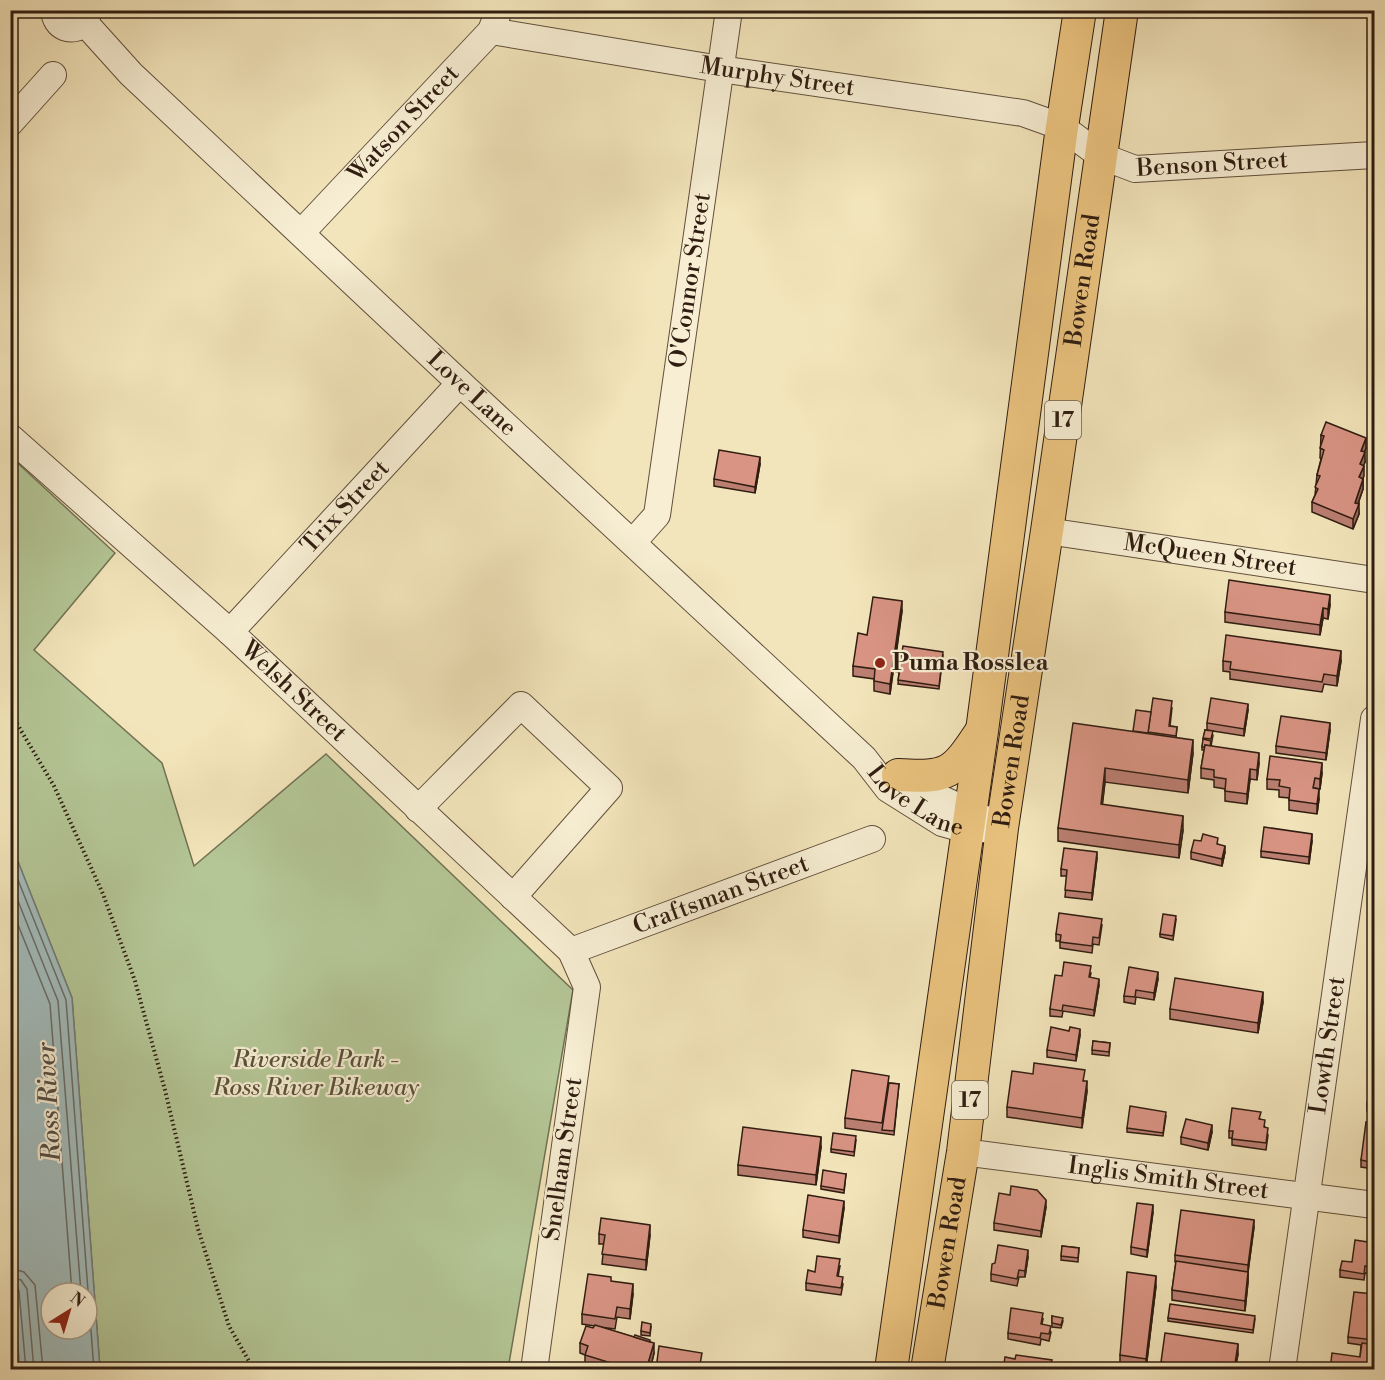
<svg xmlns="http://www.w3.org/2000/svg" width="1385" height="1380" viewBox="0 0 1385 1380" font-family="'Libre Bodoni',serif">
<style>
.green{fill:#b4c696;stroke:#727254;stroke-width:1.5}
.water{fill:#a2bcbc;stroke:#747c78;stroke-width:1.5;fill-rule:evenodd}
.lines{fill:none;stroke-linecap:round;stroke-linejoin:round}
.shore{stroke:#696c66;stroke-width:1.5}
.minor-casing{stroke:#614f3c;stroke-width:28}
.major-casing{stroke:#301d11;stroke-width:34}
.path{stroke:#301d11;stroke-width:4;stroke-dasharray:1.5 3;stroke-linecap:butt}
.minor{stroke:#f7eed3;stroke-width:26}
.major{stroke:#eac27e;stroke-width:32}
.wall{fill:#bb7f72;stroke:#301d11;stroke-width:1.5}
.shaded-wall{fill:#98685c;stroke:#301d11;stroke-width:1.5}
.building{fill:#d99484;stroke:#301d11;stroke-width:1.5}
.poi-dot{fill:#8f2418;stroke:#f7eed3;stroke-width:2}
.labels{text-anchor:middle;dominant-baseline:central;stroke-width:4.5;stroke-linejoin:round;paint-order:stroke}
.shield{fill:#f7eed3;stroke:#6c5c4b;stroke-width:1.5}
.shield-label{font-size:22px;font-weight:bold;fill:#301d11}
.street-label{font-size:24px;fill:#301d11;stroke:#f7eed3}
.poi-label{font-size:24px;font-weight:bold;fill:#301d11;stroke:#f7eed3;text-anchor:start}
.park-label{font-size:24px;font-style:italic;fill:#585039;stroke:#f7eed3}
.water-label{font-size:26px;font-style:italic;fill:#524d44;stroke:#f7eed3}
</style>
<rect width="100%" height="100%" fill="#f3e5bb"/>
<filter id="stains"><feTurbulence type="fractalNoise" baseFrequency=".00333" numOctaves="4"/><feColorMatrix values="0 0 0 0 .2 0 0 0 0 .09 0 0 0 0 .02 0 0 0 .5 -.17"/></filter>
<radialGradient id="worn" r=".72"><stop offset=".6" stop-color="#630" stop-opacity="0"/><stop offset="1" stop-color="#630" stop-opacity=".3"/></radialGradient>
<path class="green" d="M10 456 115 553 34 650 162 763 194 866 326 754 573 990 508 1369H100L72 998 11 844Z"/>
<path class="water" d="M11 844 72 998 100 1369H20L10 1258ZM51 1293H87V1329H51Z"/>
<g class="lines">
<g class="shore">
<path d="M10 860 66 1000 94 1370"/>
<path d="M10 881 58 1001 81 1293"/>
<path d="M10 905 50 1004 72 1293"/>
<path d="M10 1268 24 1272 35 1285 43 1370"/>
<path d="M10 1277 21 1280 27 1289 34 1370"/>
<path d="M10 1285 17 1286 19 1291 26 1370"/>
</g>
<defs>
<g id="minor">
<path d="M54 10C55 28 72 34 85 23L89 10"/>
<path id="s1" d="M85 23 131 74 460 383 864 758 888 789 942 823 967 830 986 829"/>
<path id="s2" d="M491 31 720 69 1023 113 1062 127 1101 156 1135 169 1374 155"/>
<path d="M10 123 53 75"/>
<path id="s3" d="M301 233 491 31 499 10"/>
<path id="s4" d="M10 437 230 632 571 951 587 987 534 1370"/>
<path id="s5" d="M1047 531 1374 580"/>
<path id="s6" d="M633 542 657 515 729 10"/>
<path id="s7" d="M230 632 460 383"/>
<path d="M896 774 940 798 987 820"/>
<path d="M418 809 521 705 609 788 513 897"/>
<path id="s8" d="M571 951 872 839"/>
<path id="s9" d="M963 1152 1374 1205"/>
<path id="s10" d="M1282 1370 1374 719"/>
</g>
<g id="major">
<path d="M898 775C948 778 953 774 980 733"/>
<path d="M891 1370 982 731 1062 127 1080 10"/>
<path id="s11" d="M927 1370 963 1152 1002 828 1047 531 1122 10"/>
</g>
</defs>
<use href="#minor" class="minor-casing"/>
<use href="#major" class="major-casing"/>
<path class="path" d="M10 712 54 786 103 894 135 981 165 1090 198 1229 229 1326 254 1370"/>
<use href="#minor" class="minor"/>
<use href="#major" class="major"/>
</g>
<g class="wall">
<path d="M1321 435 1366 448 1364 452 1365 462 1363 466V489L1358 504 1359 514 1353 529 1312 512V502L1315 495 1317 475 1321 459 1320 458Z"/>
<path d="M760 464 755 493 714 486V479Z"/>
<path d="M1330 605 1328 619 1323 618 1320 635 1225 622V612Z"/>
<path d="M902 611 896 656 901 657 943 655 939 689 898 684 899 672 893 671 890 694 874 691V679L853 676V666L867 635Z"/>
<path d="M1223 661H1341L1337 686 1324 684 1322 692 1230 679V672L1223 671Z"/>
<path d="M1172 708 1170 726 1177 727 1176 738 1193 753 1188 793 1105 782 1102 805 1183 830 1179 858 1058 841V828L1133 731 1151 712Z"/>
<path d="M1248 710 1244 736 1207 730V723Z"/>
<path d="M1205 730 1213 735 1211 746 1259 763 1257 780 1250 779 1247 804 1225 801V789L1214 787V780L1201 778V768L1204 750H1202V747Z"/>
<path d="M1330 730 1326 760 1276 753V746Z"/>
<path d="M1322 773 1320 789 1315 788V789L1319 799 1317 814 1289 810V798L1279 797V790L1267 789V779Z"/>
<path d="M1312 841 1309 864 1261 857V851Z"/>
<path d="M1218 844 1225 852 1222 866 1191 859V852Z"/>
<path d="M1097 858 1092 900 1065 897 1067 876H1061V869Z"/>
<path d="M1176 920 1173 940 1160 937V934Z"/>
<path d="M1102 925 1099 945 1093 944 1092 953 1060 948V941H1056V934Z"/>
<path d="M1091 973 1090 977 1099 985 1094 1016 1063 1011 1062 1017 1050 1016V1009L1062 976Z"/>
<path d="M1158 979 1154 1000 1136 997 1135 1004 1124 1002V996Z"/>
<path d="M1263 1002 1258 1033 1170 1019V1009Z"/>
<path d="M1080 1035 1076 1061 1047 1057V1050Z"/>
<path d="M1093 1041 1110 1043 1109 1056 1092 1054Z"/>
<path d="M1374 1078V1112L1367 1111V1104Z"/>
<path d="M1084 1081 1087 1091 1082 1128 1007 1117V1107Z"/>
<path d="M889 1083 899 1084 894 1135 845 1128V1118Z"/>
<path d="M1166 1116 1163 1136 1127 1132V1128Z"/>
<path d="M1260 1119 1265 1127 1268 1135 1266 1150 1232 1145V1138H1229V1131Z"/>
<path d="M1374 1124V1169L1361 1167V1160Z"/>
<path d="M1212 1132 1208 1150 1181 1144V1137Z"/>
<path d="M856 1140 854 1156 831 1152V1149Z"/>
<path d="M821 1147 816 1185 738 1175V1165Z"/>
<path d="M846 1174 844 1193 821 1189V1186Z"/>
<path d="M1046 1207 1041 1237 994 1230V1223Z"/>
<path d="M844 1208 839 1243 803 1237V1230Z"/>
<path d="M1153 1212 1147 1257 1131 1254V1247Z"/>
<path d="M1254 1227 1248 1272V1282L1245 1311 1172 1300V1290L1176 1262H1175V1255Z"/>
<path d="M599 1234 650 1235 646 1270 602 1264 604 1244H599Z"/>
<path d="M1374 1243V1275L1365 1273 1364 1280 1340 1277V1270L1352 1262Z"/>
<path d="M1062 1246 1079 1248 1078 1262 1061 1260Z"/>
<path d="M1028 1257 1025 1277H1019L1017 1286 991 1281V1274Z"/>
<path d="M840 1266 838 1277 843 1284 841 1295 806 1290V1283L815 1272Z"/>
<path d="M611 1281 633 1294 630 1319 617 1317 615 1329 600 1327 650 1342 654 1353 650 1370H598L585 1365V1355L580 1353V1343L595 1326 582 1324V1314Z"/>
<path d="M1156 1286 1146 1369 1120 1366V1355Z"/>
<path d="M1374 1294V1370L1360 1357 1361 1345 1348 1343V1337Z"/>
<path d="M1052 1316 1063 1321 1061 1328 1052 1327Z"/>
<path d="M1168 1318 1255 1319 1253 1333 1168 1321Z"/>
<path d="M1043 1319 1042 1324 1051 1332 1049 1341 1041 1339 1040 1345 1008 1339V1333Z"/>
<path d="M651 1327 650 1336 641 1335V1331Z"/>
<path d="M1238 1354 1235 1370H1161V1362Z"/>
</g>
<g class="shaded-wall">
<path d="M1366 438V448L1361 461V451Z"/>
<path d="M1365 452V462L1360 474V464Z"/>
<path d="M760 457V464L755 493V487Z"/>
<path d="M1364 466V476L1359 487V477Z"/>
<path d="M1363 479V489L1356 509 1359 504V514L1353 529V519L1355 503Z"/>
<path d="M1330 595V605L1328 619V609Z"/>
<path d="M902 601V611L890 694V684Z"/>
<path d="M1323 608V618L1320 635V625Z"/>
<path d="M1341 651V661L1337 686V676Z"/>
<path d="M1248 704V710L1244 736V729Z"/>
<path d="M1330 723V730L1326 760V753Z"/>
<path d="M1193 740V753L1188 793V780Z"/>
<path d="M1259 753V763L1257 780V770Z"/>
<path d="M1322 763V773L1320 789V779Z"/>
<path d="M1105 768V782L1101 818V804Z"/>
<path d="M1250 769V779L1247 804V794Z"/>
<path d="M1319 789V799L1317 814V804Z"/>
<path d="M1183 816V830L1179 858V845Z"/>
<path d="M1312 834V841L1309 864V857Z"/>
<path d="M1225 846V852L1222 866V859Z"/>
<path d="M1097 852V858L1092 900V893Z"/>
<path d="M1158 972V979L1154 1000V993Z"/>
<path d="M1099 979V985L1094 1016V1010Z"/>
<path d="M1263 992V1002L1258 1033V1023Z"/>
<path d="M1080 1029V1035L1076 1061V1055Z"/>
<path d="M1087 1081V1091L1082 1128V1118Z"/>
<path d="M1212 1125V1132L1208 1150V1143Z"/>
<path d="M821 1137V1147L816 1185V1175Z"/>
<path d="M1046 1200V1207L1041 1237V1231Z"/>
<path d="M844 1201V1208L839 1243V1236Z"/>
<path d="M1153 1205V1212L1147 1257V1250Z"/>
<path d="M1254 1220V1227L1248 1272V1265Z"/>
<path d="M650 1225V1235L646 1270V1260Z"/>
<path d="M1028 1250V1257L1025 1277V1271Z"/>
<path d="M1248 1272V1282L1245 1311V1301Z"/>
<path d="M1156 1276V1286L1146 1369V1359Z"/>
<path d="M633 1284V1294L630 1319V1309Z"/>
<path d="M654 1343V1353L650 1370H646Z"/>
<path d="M1238 1344V1354L1235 1370H1234Z"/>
</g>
<g class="building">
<path d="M1326 422 1366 438 1361 451 1365 452 1360 464 1364 466 1359 477 1363 479 1355 503 1359 504 1353 519 1312 502 1318 489 1315 487 1320 476 1317 475 1324 450 1320 448 1324 436 1321 435Z"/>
<path d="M719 450 760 457 755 487 714 479Z"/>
<path d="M1229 580 1330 595 1328 609 1323 608 1320 625 1225 612Z"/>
<path d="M873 597 902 601 890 684 874 681 875 669 853 666 858 633 867 635Z"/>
<path d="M1226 635 1341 651 1337 676 1324 674 1322 682 1230 669 1231 662 1223 661Z"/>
<path d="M903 646 943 652 939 686 898 680 900 669 893 668 895 656 901 657Z"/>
<path d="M1153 698 1172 701 1169 726 1177 727 1176 736 1148 732Z"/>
<path d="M1211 698 1248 704 1244 729 1207 723Z"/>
<path d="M1136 710 1151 712 1148 733 1133 731Z"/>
<path d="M1281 716 1330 723 1326 753 1276 746Z"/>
<path d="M1073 723 1193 740 1188 780 1105 768 1101 804 1183 816 1179 845 1058 828Z"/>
<path d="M1205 730 1213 731 1211 739 1203 738Z"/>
<path d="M1203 739 1211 741 1210 746 1205 745 1204 747H1202Z"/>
<path d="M1205 745 1259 753 1257 770 1250 769 1247 794 1225 791 1226 779 1214 777V770L1201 768Z"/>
<path d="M1270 756 1322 763 1320 779 1315 778 1313 788 1319 789 1317 804 1289 800 1290 788 1279 786 1280 780 1267 779Z"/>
<path d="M1264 827 1312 834 1309 857 1261 851Z"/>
<path d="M1203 834 1218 838 1217 844 1225 846 1222 859 1191 852 1194 840 1201 841Z"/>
<path d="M1064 848 1097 852 1092 893 1065 890 1067 870 1061 869Z"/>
<path d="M1059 913 1102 919 1099 938 1093 937 1092 946 1060 942 1061 935 1056 934Z"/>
<path d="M1163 914 1176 916 1173 936 1160 934Z"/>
<path d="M1064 962 1091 966 1089 977 1099 979 1094 1010 1063 1005 1062 1011 1050 1009 1055 975 1062 976Z"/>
<path d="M1129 967 1158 972 1154 993 1136 990 1135 997 1124 996Z"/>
<path d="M1175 978 1263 992 1258 1023 1170 1009Z"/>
<path d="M1051 1027 1069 1031 1070 1027 1080 1029 1076 1055 1047 1050Z"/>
<path d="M1093 1041 1110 1043 1109 1052 1092 1050Z"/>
<path d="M1034 1063 1085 1070 1083 1081H1087L1082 1118 1007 1107 1012 1071 1033 1074Z"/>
<path d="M852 1070 889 1076 882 1123 845 1118Z"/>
<path d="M1372 1078H1374V1106L1367 1104Z"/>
<path d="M889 1083 899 1084 894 1131 882 1130Z"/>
<path d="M1130 1106 1166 1112 1163 1133 1127 1128Z"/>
<path d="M1232 1108 1261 1112 1259 1119 1265 1120 1264 1127 1268 1128 1266 1143 1232 1139 1233 1131H1229Z"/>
<path d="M1186 1119 1212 1125 1208 1143 1181 1137Z"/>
<path d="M1366 1122 1374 1124V1163L1361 1160Z"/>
<path d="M743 1127 821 1137 816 1175 738 1165Z"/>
<path d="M833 1133 856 1136 854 1152 831 1149Z"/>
<path d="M823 1170 846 1174 844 1190 821 1186Z"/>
<path d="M1011 1186 1037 1190 1046 1200 1041 1231 994 1223 999 1193 1010 1195Z"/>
<path d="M808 1195 844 1201 839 1236 803 1230Z"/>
<path d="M1137 1203 1153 1205 1147 1250 1131 1247Z"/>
<path d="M1181 1210 1254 1220 1248 1265 1175 1255Z"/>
<path d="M601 1218 650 1225 646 1260 602 1254 605 1235 599 1234Z"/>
<path d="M1355 1240 1374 1243V1268L1365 1266 1364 1274 1340 1270 1342 1261 1352 1262Z"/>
<path d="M998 1245 1028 1250 1025 1271 1019 1270 1017 1279 991 1274 992 1264 995 1263Z"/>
<path d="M1062 1246 1079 1248 1078 1258 1061 1256Z"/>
<path d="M817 1256 840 1259 837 1276 843 1277 841 1288 806 1283 808 1270 815 1272Z"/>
<path d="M1176 1261 1248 1272 1245 1301 1172 1290Z"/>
<path d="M1127 1272 1156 1276 1146 1359 1120 1355Z"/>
<path d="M588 1274 611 1277V1281L633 1284 630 1309 617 1307 615 1319 582 1314Z"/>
<path d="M1354 1292 1374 1294V1340L1348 1337Z"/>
<path d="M1170 1304 1255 1316 1253 1330 1168 1318Z"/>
<path d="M1011 1308 1043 1313 1041 1324 1051 1326 1049 1334 1041 1333 1040 1338 1008 1333Z"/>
<path d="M1052 1316 1063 1318 1061 1325 1052 1323Z"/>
<path d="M642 1322 651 1324 650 1333 641 1331Z"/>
<path d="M595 1325 654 1343 646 1370H623L624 1367 585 1355 588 1346 580 1343 586 1326 593 1328Z"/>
<path d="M1165 1333 1238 1344 1234 1370H1213L1161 1362Z"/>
<path d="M635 1335 650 1340V1342L634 1337Z"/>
<path d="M1362 1343 1374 1345V1370H1330L1332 1353 1360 1357Z"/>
<path d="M659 1346 702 1353 699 1370 656 1369Z"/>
<path d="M1016 1355 1052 1360 1050 1370H1003L1005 1357 1015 1359Z"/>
</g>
<circle class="poi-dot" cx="880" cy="663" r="6"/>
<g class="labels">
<g class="shield">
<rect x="1045" y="401" width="36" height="38" rx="4.5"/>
<rect x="952" y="1081" width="36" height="38" rx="4.5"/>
</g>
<g class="shield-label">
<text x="1063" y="420">17</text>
<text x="970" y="1100">17</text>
</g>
<g class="street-label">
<text stroke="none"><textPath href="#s2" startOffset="290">Murphy Street</textPath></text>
<text stroke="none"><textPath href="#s3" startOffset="150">Watson Street</textPath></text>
<text stroke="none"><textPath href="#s2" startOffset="742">Benson Street</textPath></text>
<text stroke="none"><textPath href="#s11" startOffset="1101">Bowen Road</textPath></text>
<text stroke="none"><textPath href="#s6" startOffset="273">O'Connor Street</textPath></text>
<text stroke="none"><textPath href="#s1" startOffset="536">Love Lane</textPath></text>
<text stroke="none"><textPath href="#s7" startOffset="170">Trix Street</textPath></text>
<text stroke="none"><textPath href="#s5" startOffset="165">McQueen Street</textPath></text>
<text stroke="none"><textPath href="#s4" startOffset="381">Welsh Street</textPath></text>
<text stroke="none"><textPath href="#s11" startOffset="615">Bowen Road</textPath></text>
<text stroke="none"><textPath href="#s1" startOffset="1140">Love Lane</textPath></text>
<text stroke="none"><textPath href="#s8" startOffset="160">Craftsman Street</textPath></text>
<text stroke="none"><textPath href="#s10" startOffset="328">Lowth Street</textPath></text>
<text transform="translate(563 1159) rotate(-82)">Snelham Street</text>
<text stroke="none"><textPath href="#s9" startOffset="207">Inglis Smith Street</textPath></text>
<text stroke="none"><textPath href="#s11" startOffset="129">Bowen Road</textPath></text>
</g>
<g class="poi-label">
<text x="892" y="663">Puma Rosslea</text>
</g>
<g class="park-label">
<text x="316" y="1060">Riverside Park -<tspan x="316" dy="28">Ross River Bikeway</tspan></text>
</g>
<g class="water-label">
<text transform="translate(49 1102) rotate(-93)">Ross River</text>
</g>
</g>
<rect width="1385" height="1380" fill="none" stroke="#f3e5bb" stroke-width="36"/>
<rect x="12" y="12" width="1361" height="1356" fill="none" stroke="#301d11" stroke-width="3"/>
<rect x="18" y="18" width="1349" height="1344" fill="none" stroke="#301d11" stroke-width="1.5"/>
<g transform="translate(69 1311) rotate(37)"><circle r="28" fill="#f7eed3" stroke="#a79a85" stroke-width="1.5"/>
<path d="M0-4.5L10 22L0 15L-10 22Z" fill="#8f2418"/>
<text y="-9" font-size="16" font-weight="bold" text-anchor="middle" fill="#301d11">N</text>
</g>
<rect width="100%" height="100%" filter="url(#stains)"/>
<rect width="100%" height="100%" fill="url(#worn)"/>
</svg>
